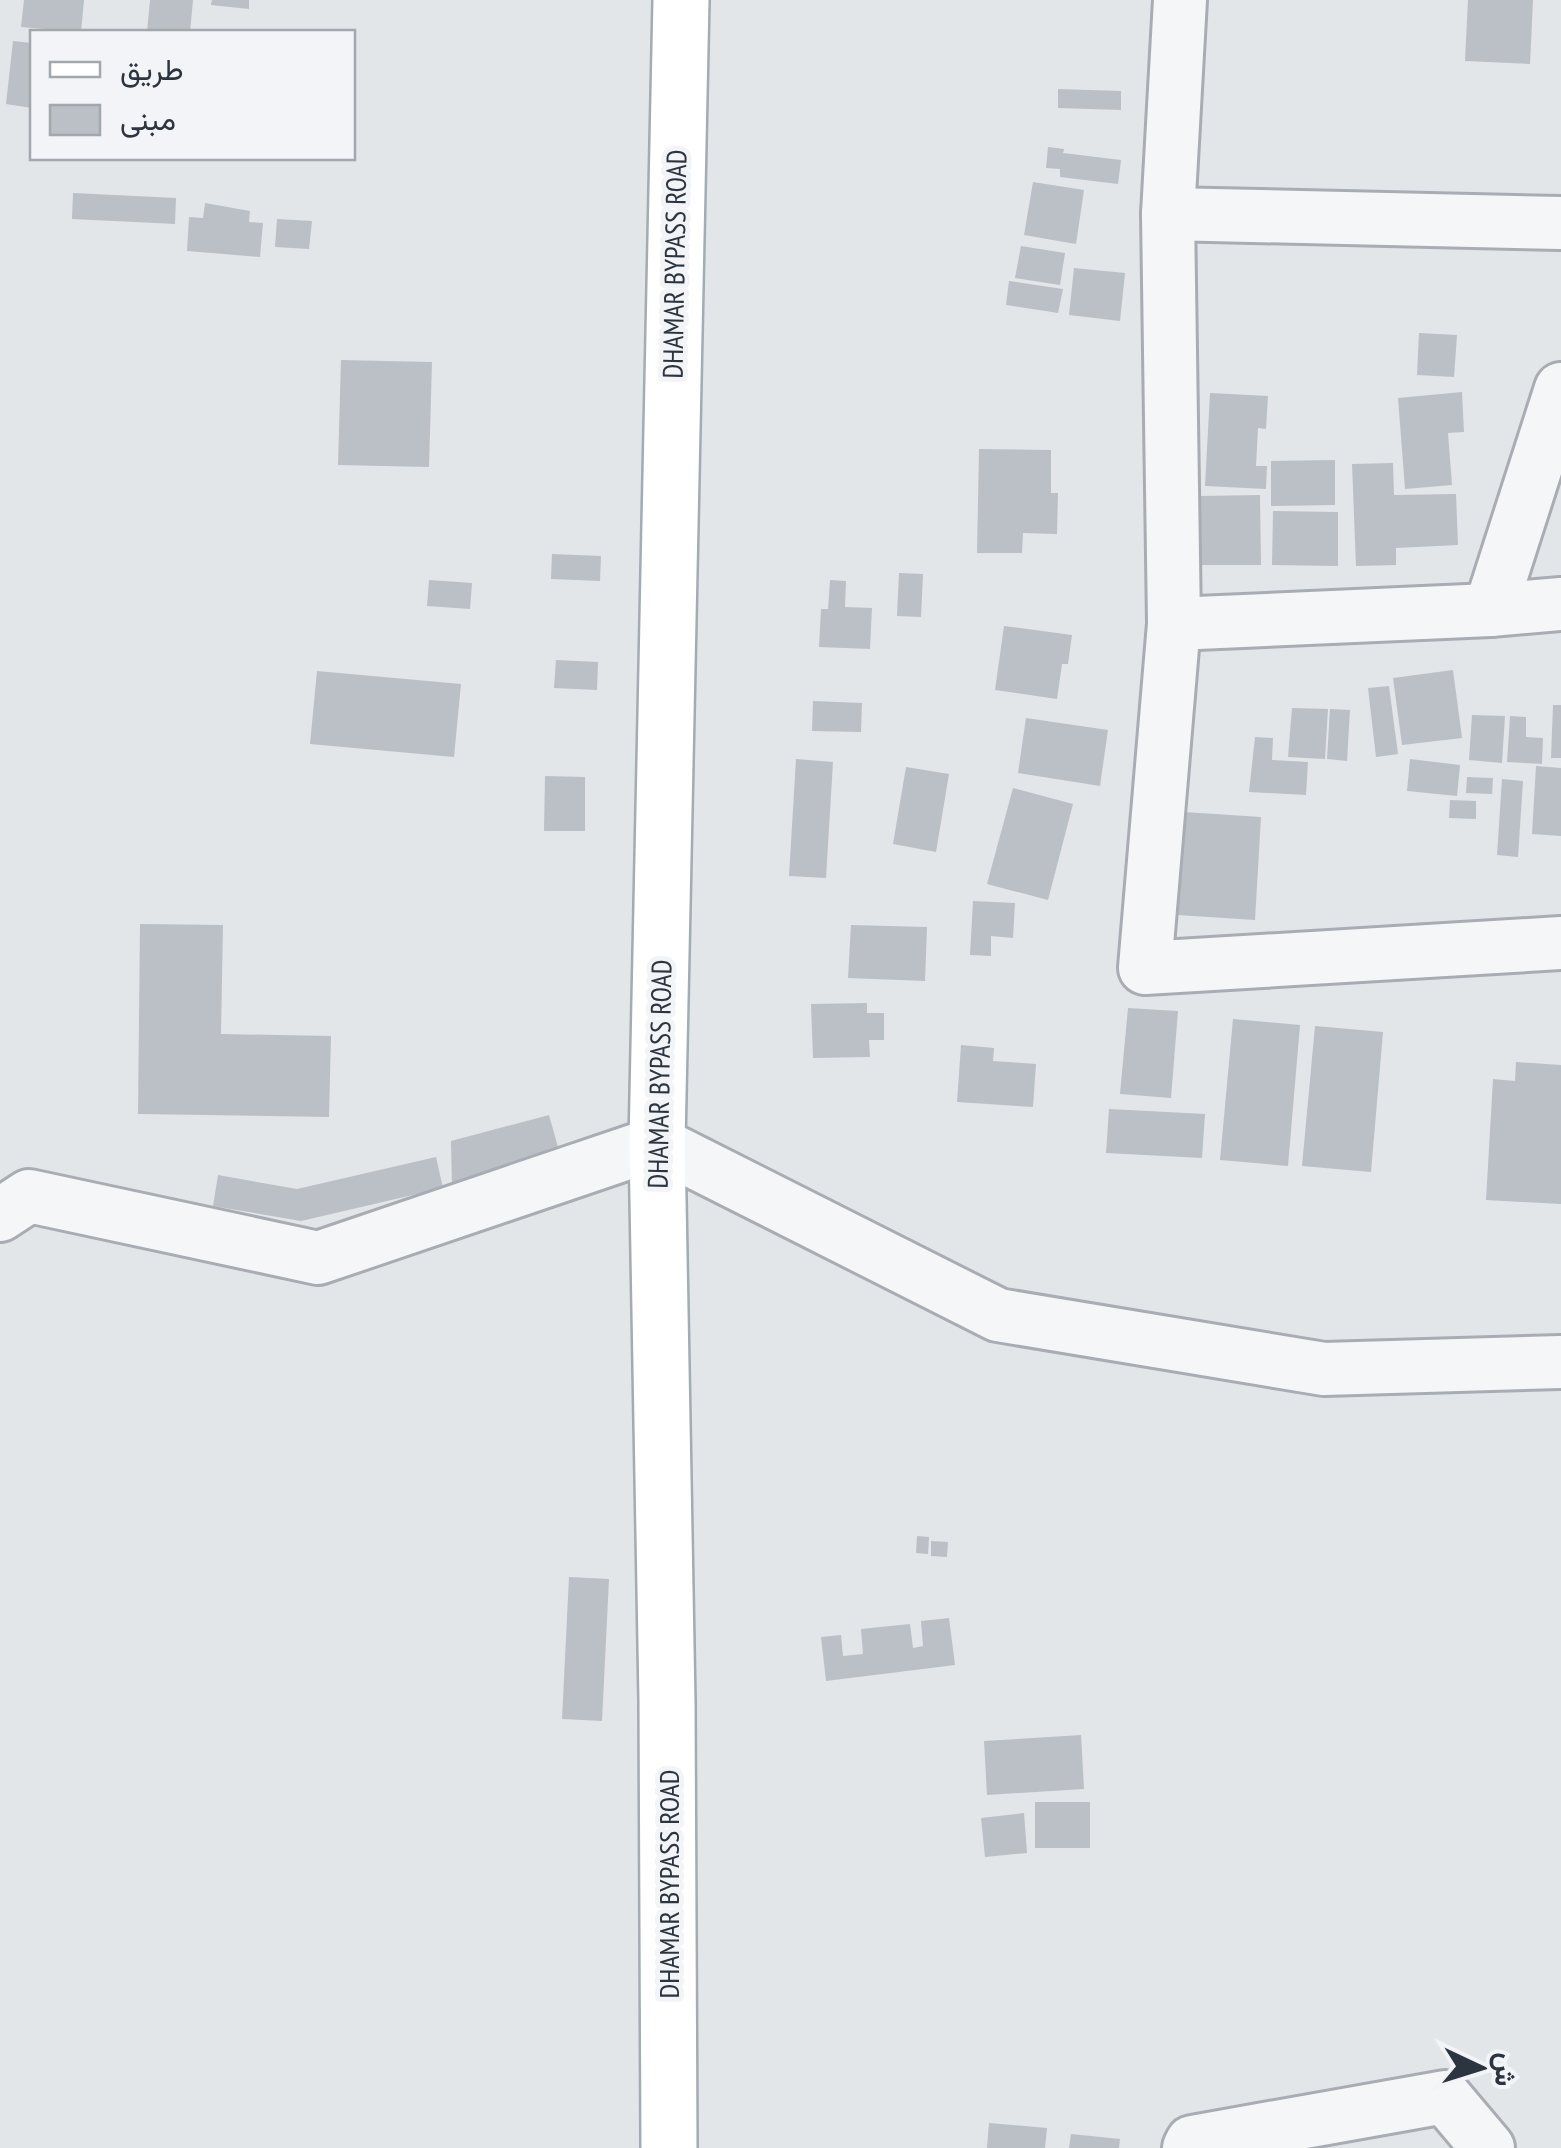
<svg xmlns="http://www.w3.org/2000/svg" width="1561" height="2148" viewBox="0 0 1561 2148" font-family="'PT Sans Narrow',Vazirmatn,sans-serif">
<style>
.building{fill:#bac0c5}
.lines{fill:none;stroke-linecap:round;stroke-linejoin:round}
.minor-casing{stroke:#a8adb3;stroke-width:58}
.major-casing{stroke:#a3abb3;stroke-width:60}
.minor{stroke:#f5f6f8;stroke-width:52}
.major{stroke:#fff;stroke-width:55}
.labels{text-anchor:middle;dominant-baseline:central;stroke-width:10;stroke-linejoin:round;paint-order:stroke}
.street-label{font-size:28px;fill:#2c353f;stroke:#f2f4f7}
</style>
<rect width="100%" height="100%" fill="#e2e6e9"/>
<g class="building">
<path d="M24 0H84L81 32 21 27Z"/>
<path d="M150 0H193L190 32H147Z"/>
<path d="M212 0H249V9L211 5Z"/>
<path d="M1468 0H1533L1530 64 1465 61Z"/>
<path d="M13 41 32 43V108L6 104Z"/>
<path d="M1058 89 1121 91V110L1058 108Z"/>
<path d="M1048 147 1064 149 1063 153 1121 160 1118 184 1060 177V169L1046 168Z"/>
<path d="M1033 182 1084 190 1076 244 1024 235Z"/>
<path d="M73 193 176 198 175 224 72 219Z"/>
<path d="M205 203 250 211 249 222 263 223 260 257 187 251 189 217 203 218Z"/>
<path d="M277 219 312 221 309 249 275 247Z"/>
<path d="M1021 246 1065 253 1060 285 1015 278Z"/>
<path d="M1074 268 1125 273 1120 321 1069 315Z"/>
<path d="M1009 281 1063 289 1058 313 1006 305Z"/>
<path d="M1419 333 1457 335 1454 377 1417 375Z"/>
<path d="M341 360 432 362 429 467 338 465Z"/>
<path d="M1462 392 1464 432 1448 433 1452 485 1405 489 1398 398Z"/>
<path d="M1210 393 1268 396 1266 429 1258 428 1256 466H1267L1266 489 1205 486Z"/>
<path d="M979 449 1051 450V493H1058L1057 534 1023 533 1022 553H977Z"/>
<path d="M1335 460V505L1271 506V461Z"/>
<path d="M1393 463 1394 495 1456 494 1458 545 1396 548V565L1356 566 1352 464Z"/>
<path d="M1260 495 1261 565H1200L1199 496Z"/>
<path d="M1273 511 1338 512V566L1272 565Z"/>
<path d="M552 554 601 556 600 581 551 579Z"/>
<path d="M899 573 923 574 921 617 897 616Z"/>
<path d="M429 580 472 583 470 609 427 606Z"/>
<path d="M830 580 846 581 845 607 872 608 870 649 819 647 821 609H828Z"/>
<path d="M1004 626 1072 635 1068 664H1062L1057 699 995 690Z"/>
<path d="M556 660 598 662 597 690 554 688Z"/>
<path d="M1453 670 1462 738 1402 745 1393 678Z"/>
<path d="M317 671 461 684 454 757 310 744Z"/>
<path d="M1389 686 1398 754 1376 757 1368 688Z"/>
<path d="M813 701 862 703 861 732 812 731Z"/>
<path d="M1553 705H1561V758H1551Z"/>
<path d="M1292 708 1328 709 1325 759 1288 757Z"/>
<path d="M1330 709 1350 710 1347 761 1327 759Z"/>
<path d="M1472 715 1505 716 1502 763 1469 760Z"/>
<path d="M1510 716 1526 717V737L1543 738 1542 764 1507 762Z"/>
<path d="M1026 718 1108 730 1100 786 1018 773Z"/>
<path d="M1255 737 1273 738 1272 760 1308 762 1306 795 1249 792Z"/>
<path d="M796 759 833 762 826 878 789 876Z"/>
<path d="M1410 759 1460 765 1457 796 1407 791Z"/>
<path d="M1536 766 1561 768V836L1532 834Z"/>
<path d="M906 767 949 774 936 852 893 844Z"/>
<path d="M545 776 585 777V831H544Z"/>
<path d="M1467 777 1493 778 1492 794 1466 793Z"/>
<path d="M1502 779 1523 781 1518 857 1497 855Z"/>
<path d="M1013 788 1073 804 1048 900 987 884Z"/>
<path d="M1450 800 1476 801V819L1449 818Z"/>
<path d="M1184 812 1261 817 1255 920 1177 915Z"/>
<path d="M973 901 1015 903 1013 938 991 936V956L970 955Z"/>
<path d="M140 924 223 925 221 1034 331 1036 329 1117 138 1114Z"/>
<path d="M851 925 927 927 925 981 848 978Z"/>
<path d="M867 1003V1013H884V1040H869L870 1057 813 1058 811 1004Z"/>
<path d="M1128 1008 1178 1011 1171 1098 1120 1094Z"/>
<path d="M1233 1019 1300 1025 1288 1166 1220 1160Z"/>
<path d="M1315 1026 1383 1032 1371 1172 1302 1166Z"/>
<path d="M961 1045 994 1048 993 1061 1036 1064 1033 1107 957 1102Z"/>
<path d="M1516 1062 1561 1065V1204L1486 1200 1493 1079 1515 1081Z"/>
<path d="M1109 1109 1205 1114 1202 1158 1106 1153Z"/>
<path d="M549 1115 561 1158 452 1188 451 1141Z"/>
<path d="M436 1157 443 1188 301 1221 213 1206 218 1175 297 1189Z"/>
<path d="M917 1536 929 1537 928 1554 916 1553Z"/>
<path d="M931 1541 948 1542 947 1557 931 1556Z"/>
<path d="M569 1577 609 1579 602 1721 562 1719Z"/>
<path d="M949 1618 955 1665 826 1681 821 1637 841 1635 843 1656 863 1654 861 1629 910 1624 913 1648 923 1646 921 1621Z"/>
<path d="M1081 1735 1084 1789 987 1795 984 1741Z"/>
<rect x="1035" y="1802" width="55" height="46"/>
<path d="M1024 1813 1027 1853 985 1857 981 1818Z"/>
<path d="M989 2123 1047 2128 1045 2148H987Z"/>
<path d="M1071 2134 1120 2139 1119 2148H1069Z"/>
</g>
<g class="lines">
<defs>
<g id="minor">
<path d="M1180 0 1168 214 1174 624 1145 968 1561 943"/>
<path d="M1168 214 1561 223"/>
<path d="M1490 610 1561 389"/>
<path d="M1174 624 1490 610 1561 604"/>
<path d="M0 1215 29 1196 318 1258 657 1143 998 1315 1324 1369 1561 1362"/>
<path d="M1189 2148 1192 2142 1445 2097 1488 2148"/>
</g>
<path id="major" d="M669 2148 667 1701 657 1143 681 0"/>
</defs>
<use href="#minor" class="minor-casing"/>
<use href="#major" class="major-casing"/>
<use href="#minor" class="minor"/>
<use href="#major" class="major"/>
</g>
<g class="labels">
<g class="street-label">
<text transform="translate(674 264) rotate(-89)">DHAMAR BYPASS ROAD</text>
<text transform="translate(659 1074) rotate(-89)">DHAMAR BYPASS ROAD</text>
<text transform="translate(668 1884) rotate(-90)">DHAMAR BYPASS ROAD</text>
</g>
</g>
<rect x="30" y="30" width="325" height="130" fill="#f2f4f7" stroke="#a3a8ad" stroke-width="2.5"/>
<rect x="50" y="62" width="50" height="15" fill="#ffffff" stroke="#a3a8ad" stroke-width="2.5"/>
<text x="120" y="80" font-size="30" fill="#2c353f">طريق</text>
<rect x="50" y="105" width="50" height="30" fill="#bac0c5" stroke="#a3a8ad" stroke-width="2.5"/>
<text x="120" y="130" font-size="30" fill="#2c353f">مبنى</text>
<g transform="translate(1481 2068) rotate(94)" stroke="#f2f4f7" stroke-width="8" paint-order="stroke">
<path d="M0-8L18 38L0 25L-18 38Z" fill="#2c353f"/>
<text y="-15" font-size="28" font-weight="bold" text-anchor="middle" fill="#2c353f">ش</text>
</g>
</svg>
